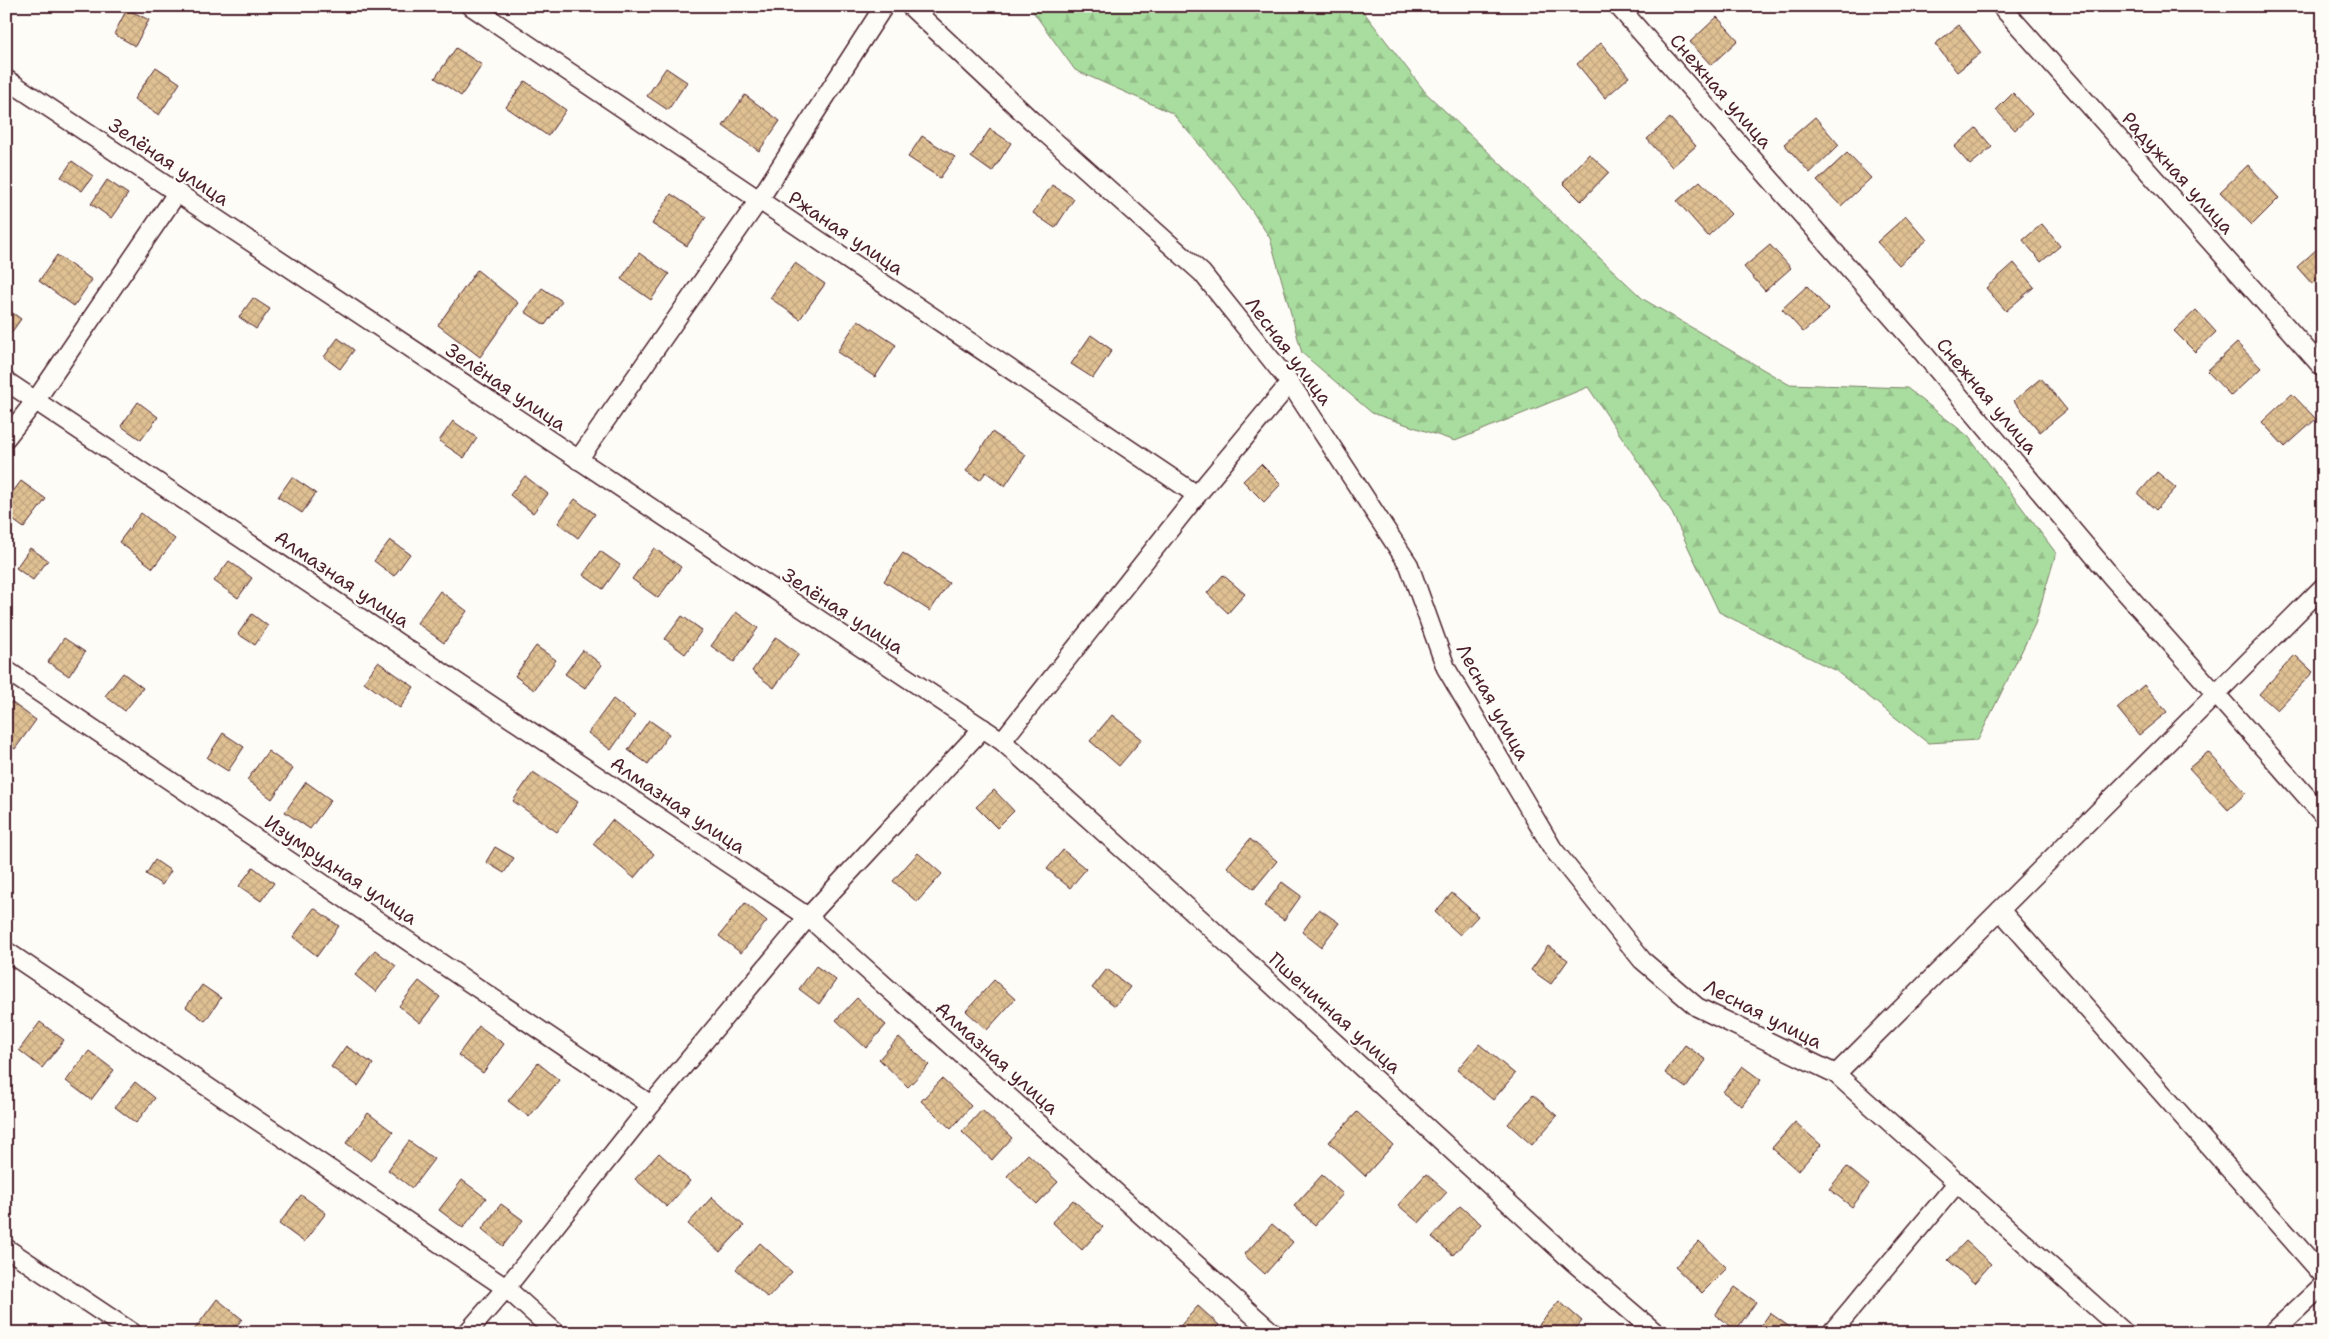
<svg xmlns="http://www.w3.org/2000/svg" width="2329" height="1339" viewBox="0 0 2329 1339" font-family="'Shantell Sans',sans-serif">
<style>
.forest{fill:url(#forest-firs);stroke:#7a7e65}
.building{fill:url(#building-cross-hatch);stroke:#4a1f2b}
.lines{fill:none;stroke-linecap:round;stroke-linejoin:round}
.street-casing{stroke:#4a1f2b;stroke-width:21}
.street{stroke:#fdfcf7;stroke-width:18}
.labels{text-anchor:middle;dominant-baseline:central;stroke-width:4.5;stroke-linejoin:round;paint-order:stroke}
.street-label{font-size:19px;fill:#4a1f2b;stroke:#fdfcf7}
</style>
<defs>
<pattern id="forest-firs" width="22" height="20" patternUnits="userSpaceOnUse" patternTransform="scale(1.25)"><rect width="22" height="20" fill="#a9dd9f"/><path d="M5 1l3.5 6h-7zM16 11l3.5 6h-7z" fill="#93bd89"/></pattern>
<pattern id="building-cross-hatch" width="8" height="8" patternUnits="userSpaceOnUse" patternTransform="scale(1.25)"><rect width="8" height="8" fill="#dfc193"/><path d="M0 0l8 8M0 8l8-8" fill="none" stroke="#c1a57f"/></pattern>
</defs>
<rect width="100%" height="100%" fill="#fdfcf7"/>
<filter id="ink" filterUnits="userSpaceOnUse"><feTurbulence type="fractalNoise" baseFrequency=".02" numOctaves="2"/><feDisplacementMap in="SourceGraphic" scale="10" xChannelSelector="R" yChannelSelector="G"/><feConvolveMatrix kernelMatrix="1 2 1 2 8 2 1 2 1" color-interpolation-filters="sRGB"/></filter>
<g filter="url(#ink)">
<path class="forest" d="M1029 6H1359L1426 93 1643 299 1788 384 1907 388 1968 436 2056 553 2035 624 1978 740 1928 743 1836 671 1719 612 1670 509 1588 387 1455 441 1372 413 1302 353 1270 238 1236 187 1172 113 1075 70Z"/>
<g class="building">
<path d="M741 6H755L751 12Z"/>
<path d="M127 9 149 20 135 46 114 34Z"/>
<path d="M1717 17 1738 40 1711 65 1690 42Z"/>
<path d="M1959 25 1981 53 1957 72 1935 44Z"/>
<path d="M1601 43 1629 77 1605 98 1577 64Z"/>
<path d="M456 48 482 65 461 96 435 78Z"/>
<path d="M156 67 180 83 159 115 134 99Z"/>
<path d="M666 68 687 82 668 110 647 96Z"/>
<path d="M525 81 566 110 548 136 506 107Z"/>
<path d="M2013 93 2032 114 2015 130 1996 110Z"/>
<path d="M745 95 780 121 759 151 723 126Z"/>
<path d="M1815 117 1839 145 1810 173 1784 144Z"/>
<path d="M1670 118 1696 146 1672 167 1647 139Z"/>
<path d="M1976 128 1992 147 1970 165 1954 147Z"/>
<path d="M990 129 1011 143 992 172 971 157Z"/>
<path d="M922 136 955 157 940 178 908 157Z"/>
<path d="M1847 153 1871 178 1841 206 1817 181Z"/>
<path d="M1589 154 1609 172 1581 201 1563 183Z"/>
<path d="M72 161 93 176 82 191 61 177Z"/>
<path d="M2248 165 2279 198 2252 225 2220 192Z"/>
<path d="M107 180 128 194 111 218 91 204Z"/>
<path d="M1700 181 1731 214 1708 236 1677 201Z"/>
<path d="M1052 185 1074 199 1055 228 1033 213Z"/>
<path d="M671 194 706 217 687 246 652 224Z"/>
<path d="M1906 216 1927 240 1899 265 1877 242Z"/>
<path d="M2042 224 2060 246 2041 262 2023 240Z"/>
<path d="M1770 245 1791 268 1765 291 1744 267Z"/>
<path d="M2317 249 2323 255V274L2312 284 2297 267Z"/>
<path d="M639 253 669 274 651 300 621 279Z"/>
<path d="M57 255 92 280 74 306 39 281Z"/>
<path d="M795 263 825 284 800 319 770 298Z"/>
<path d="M2014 263 2034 287 2006 311 1986 288Z"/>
<path d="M477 270 518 303 480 357 438 325Z"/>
<path d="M1807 286 1829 310 1803 332 1782 309Z"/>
<path d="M542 288 562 301 545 325 525 312Z"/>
<path d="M253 298 270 309 256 329 239 317Z"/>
<path d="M6 308 21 319 6 340Z"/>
<path d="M2196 310 2216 332 2195 352 2174 331Z"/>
<path d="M858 320 896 345 875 377 837 352Z"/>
<path d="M1091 335 1112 350 1093 378 1071 364Z"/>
<path d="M338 338 354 350 340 369 324 357Z"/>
<path d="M2237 343 2261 368 2231 396 2207 371Z"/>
<path d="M2041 378 2067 410 2040 432 2014 401Z"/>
<path d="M2292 394 2316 419 2285 447 2262 422Z"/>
<path d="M138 402 158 417 141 440 121 426Z"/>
<path d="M453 421 477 438 464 458 439 441Z"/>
<path d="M992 432 1026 455 1005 486 986 472 980 480 966 471Z"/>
<path d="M1261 464 1281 484 1264 502 1243 481Z"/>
<path d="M2157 472 2176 488 2156 510 2138 494Z"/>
<path d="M525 476 548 494 533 513 510 495Z"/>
<path d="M292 477 316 493 302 513 278 497Z"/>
<path d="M21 481 46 499 24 528 6 515V501Z"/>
<path d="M575 499 595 514 578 538 558 523Z"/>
<path d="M141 513 175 539 153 568 119 542Z"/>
<path d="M390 540 410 554 394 576 374 561Z"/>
<path d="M30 548 48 560 33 580 16 568Z"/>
<path d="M654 548 681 567 658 598 632 579Z"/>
<path d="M600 551 620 565 603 589 583 575Z"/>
<path d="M903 553 949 583 930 611 884 581Z"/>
<path d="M229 561 252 578 238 598 214 581Z"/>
<path d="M1223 575 1245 594 1228 613 1207 593Z"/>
<path d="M440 591 467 611 444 643 417 623Z"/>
<path d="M736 612 758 628 734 662 711 646Z"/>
<path d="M252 614 268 626 255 645 238 634Z"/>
<path d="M682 616 702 630 685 654 665 639Z"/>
<path d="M776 637 799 654 774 688 752 671Z"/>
<path d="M64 638 85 652 69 676 48 662Z"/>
<path d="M536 646 556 660 534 690 515 676Z"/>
<path d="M583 650 602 665 585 688 565 674Z"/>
<path d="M2295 655 2313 672 2277 710 2259 694Z"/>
<path d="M378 662 414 687 400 708 364 682Z"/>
<path d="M123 673 143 688 125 711 105 696Z"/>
<path d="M2144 685 2167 712 2139 735 2117 708Z"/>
<path d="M613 699 635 716 611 750 588 733Z"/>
<path d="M11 702 36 720 15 749 6 743V709Z"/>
<path d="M1112 715 1142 739 1119 766 1090 741Z"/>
<path d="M649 720 669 734 648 764 628 750Z"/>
<path d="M223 733 244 747 228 771 207 758Z"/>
<path d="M268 751 293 769 272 799 247 780Z"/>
<path d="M2208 752 2246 793 2228 810 2189 768Z"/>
<path d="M533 772 578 802 557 832 513 801Z"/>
<path d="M306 782 331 800 310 829 285 812Z"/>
<path d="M994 790 1014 811 997 828 976 807Z"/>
<path d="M612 820 654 854 634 878 593 844Z"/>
<path d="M1250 839 1277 861 1254 889 1227 867Z"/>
<path d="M495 847 514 858 504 873 486 862Z"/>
<path d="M1063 850 1086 869 1070 888 1047 869Z"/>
<path d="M918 853 942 874 917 902 893 881Z"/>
<path d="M155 860 171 871 162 885 146 874Z"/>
<path d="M253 867 274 883 261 901 239 886Z"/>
<path d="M1282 882 1301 896 1284 920 1264 906Z"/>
<path d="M1452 893 1478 916 1460 935 1435 912Z"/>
<path d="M745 903 767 921 741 953 719 936Z"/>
<path d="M314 908 339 926 317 956 293 937Z"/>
<path d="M1319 909 1339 923 1321 947 1302 932Z"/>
<path d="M1548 946 1568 960 1551 984 1531 970Z"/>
<path d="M375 950 396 966 376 992 355 975Z"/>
<path d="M816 966 836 980 819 1004 799 989Z"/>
<path d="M1107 969 1130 987 1115 1006 1092 988Z"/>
<path d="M994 980 1015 999 987 1030 966 1011Z"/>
<path d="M419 981 440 997 420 1023 399 1006Z"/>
<path d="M202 985 221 998 205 1021 186 1007Z"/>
<path d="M857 998 886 1025 866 1048 836 1020Z"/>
<path d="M40 1022 64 1040 42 1068 19 1050Z"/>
<path d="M479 1026 504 1044 483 1073 458 1055Z"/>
<path d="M899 1037 929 1065 908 1087 879 1059Z"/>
<path d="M1479 1044 1515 1074 1493 1100 1457 1070Z"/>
<path d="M1685 1045 1706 1060 1686 1088 1665 1073Z"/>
<path d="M346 1046 373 1064 358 1086 331 1067Z"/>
<path d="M89 1051 114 1070 91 1100 66 1081Z"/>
<path d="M538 1063 559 1080 529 1117 508 1101Z"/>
<path d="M1742 1066 1761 1080 1742 1106 1723 1092Z"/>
<path d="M942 1079 971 1106 951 1129 921 1101Z"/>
<path d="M135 1082 155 1098 136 1123 115 1107Z"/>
<path d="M1533 1095 1557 1116 1532 1145 1508 1124Z"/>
<path d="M982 1110 1012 1138 992 1160 962 1132Z"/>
<path d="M1357 1112 1393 1145 1365 1176 1329 1142Z"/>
<path d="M368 1113 393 1132 371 1161 346 1143Z"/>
<path d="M1795 1122 1821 1145 1798 1171 1772 1148Z"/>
<path d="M409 1141 434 1159 412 1188 388 1170Z"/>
<path d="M659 1153 690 1181 667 1207 635 1179Z"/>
<path d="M1028 1154 1058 1182 1037 1204 1007 1176Z"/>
<path d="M1847 1167 1869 1185 1852 1207 1829 1189Z"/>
<path d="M1426 1174 1447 1192 1419 1223 1398 1205Z"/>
<path d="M1322 1175 1343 1194 1315 1225 1294 1206Z"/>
<path d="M462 1180 486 1198 463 1228 439 1210Z"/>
<path d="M301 1195 326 1213 304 1242 279 1224Z"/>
<path d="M712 1197 744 1226 720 1252 688 1224Z"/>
<path d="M1073 1200 1103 1227 1082 1250 1052 1222Z"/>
<path d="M501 1204 523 1220 503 1246 482 1229Z"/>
<path d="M1460 1206 1481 1224 1453 1255 1432 1237Z"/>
<path d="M1272 1224 1293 1242 1265 1274 1244 1255Z"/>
<path d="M1699 1241 1727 1268 1702 1293 1675 1267Z"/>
<path d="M1966 1241 1991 1264 1974 1283 1948 1260Z"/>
<path d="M760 1243 792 1272 768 1298 736 1269Z"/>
<path d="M1735 1287 1756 1302 1736 1330 1715 1315Z"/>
<path d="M217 1299 242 1319 231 1333H198L194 1330Z"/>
<path d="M1559 1301 1582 1321 1572 1333H1545L1538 1326Z"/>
<path d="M1198 1306 1219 1325 1211 1333H1174Z"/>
<path d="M1770 1313 1791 1328 1788 1333H1756Z"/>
<path d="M1942 1325 1949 1333H1934Z"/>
</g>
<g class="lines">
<defs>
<g id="street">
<path d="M471 6 1197 495"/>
<path d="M910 6 1032 121 1202 273 1290 383 1409 565 1446 668 1553 849 1642 960 1697 1007 1836 1074 2125 1333"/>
<path d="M1618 6 1913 341 2111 576 2323 815"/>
<path d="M2001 6 2323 368"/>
<path d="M6 79 1002 741 1206 924 1572 1261 1656 1333"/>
<path d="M6 381 808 917 1273 1333"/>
<path d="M6 438 36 400 177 193"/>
<path d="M578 460 759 200 884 6"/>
<path d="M6 670 651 1105"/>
<path d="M1002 741 1197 495 1290 383"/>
<path d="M2000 910 2323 1275"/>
<path d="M6 951 506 1288 556 1333"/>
<path d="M1836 1074 2323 587"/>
<path d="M6 1248 133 1333"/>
<path d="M467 1333 506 1288 651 1105 808 917 983 728"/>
<path d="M1831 1333 1958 1182"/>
<path d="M2272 1333 2323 1285"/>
</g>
</defs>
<use href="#street" class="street-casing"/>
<use href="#street" class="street"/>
</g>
</g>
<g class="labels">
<g class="street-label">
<text transform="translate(1721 91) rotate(49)">Снежная улица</text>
<text transform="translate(169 162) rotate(34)">Зелёная улица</text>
<text transform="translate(2178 173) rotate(48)">Радужная улица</text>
<text transform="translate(846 233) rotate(34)">Ржаная улица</text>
<text transform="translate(1289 351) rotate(53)">Лесная улица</text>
<text transform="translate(506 387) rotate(34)">Зелёная улица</text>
<text transform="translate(1987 396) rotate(50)">Снежная улица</text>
<text transform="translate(342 579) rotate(34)">Алмазная улица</text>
<text transform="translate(843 611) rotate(33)">Зелёная улица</text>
<text transform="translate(1493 702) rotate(61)">Лесная улица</text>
<text transform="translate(678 805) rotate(34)">Алмазная улица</text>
<text transform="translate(341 870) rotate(34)">Изумрудная улица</text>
<text transform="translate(1335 1013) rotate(42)">Пшеничная улица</text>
<text transform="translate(1763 1014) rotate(27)">Лесная улица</text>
<text transform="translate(997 1058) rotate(42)">Алмазная улица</text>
</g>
</g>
<rect width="2329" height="1339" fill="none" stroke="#fdfcf7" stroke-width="25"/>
<rect x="12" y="12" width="2304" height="1314" fill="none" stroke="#4a1f2b" stroke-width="2" filter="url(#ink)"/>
</svg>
